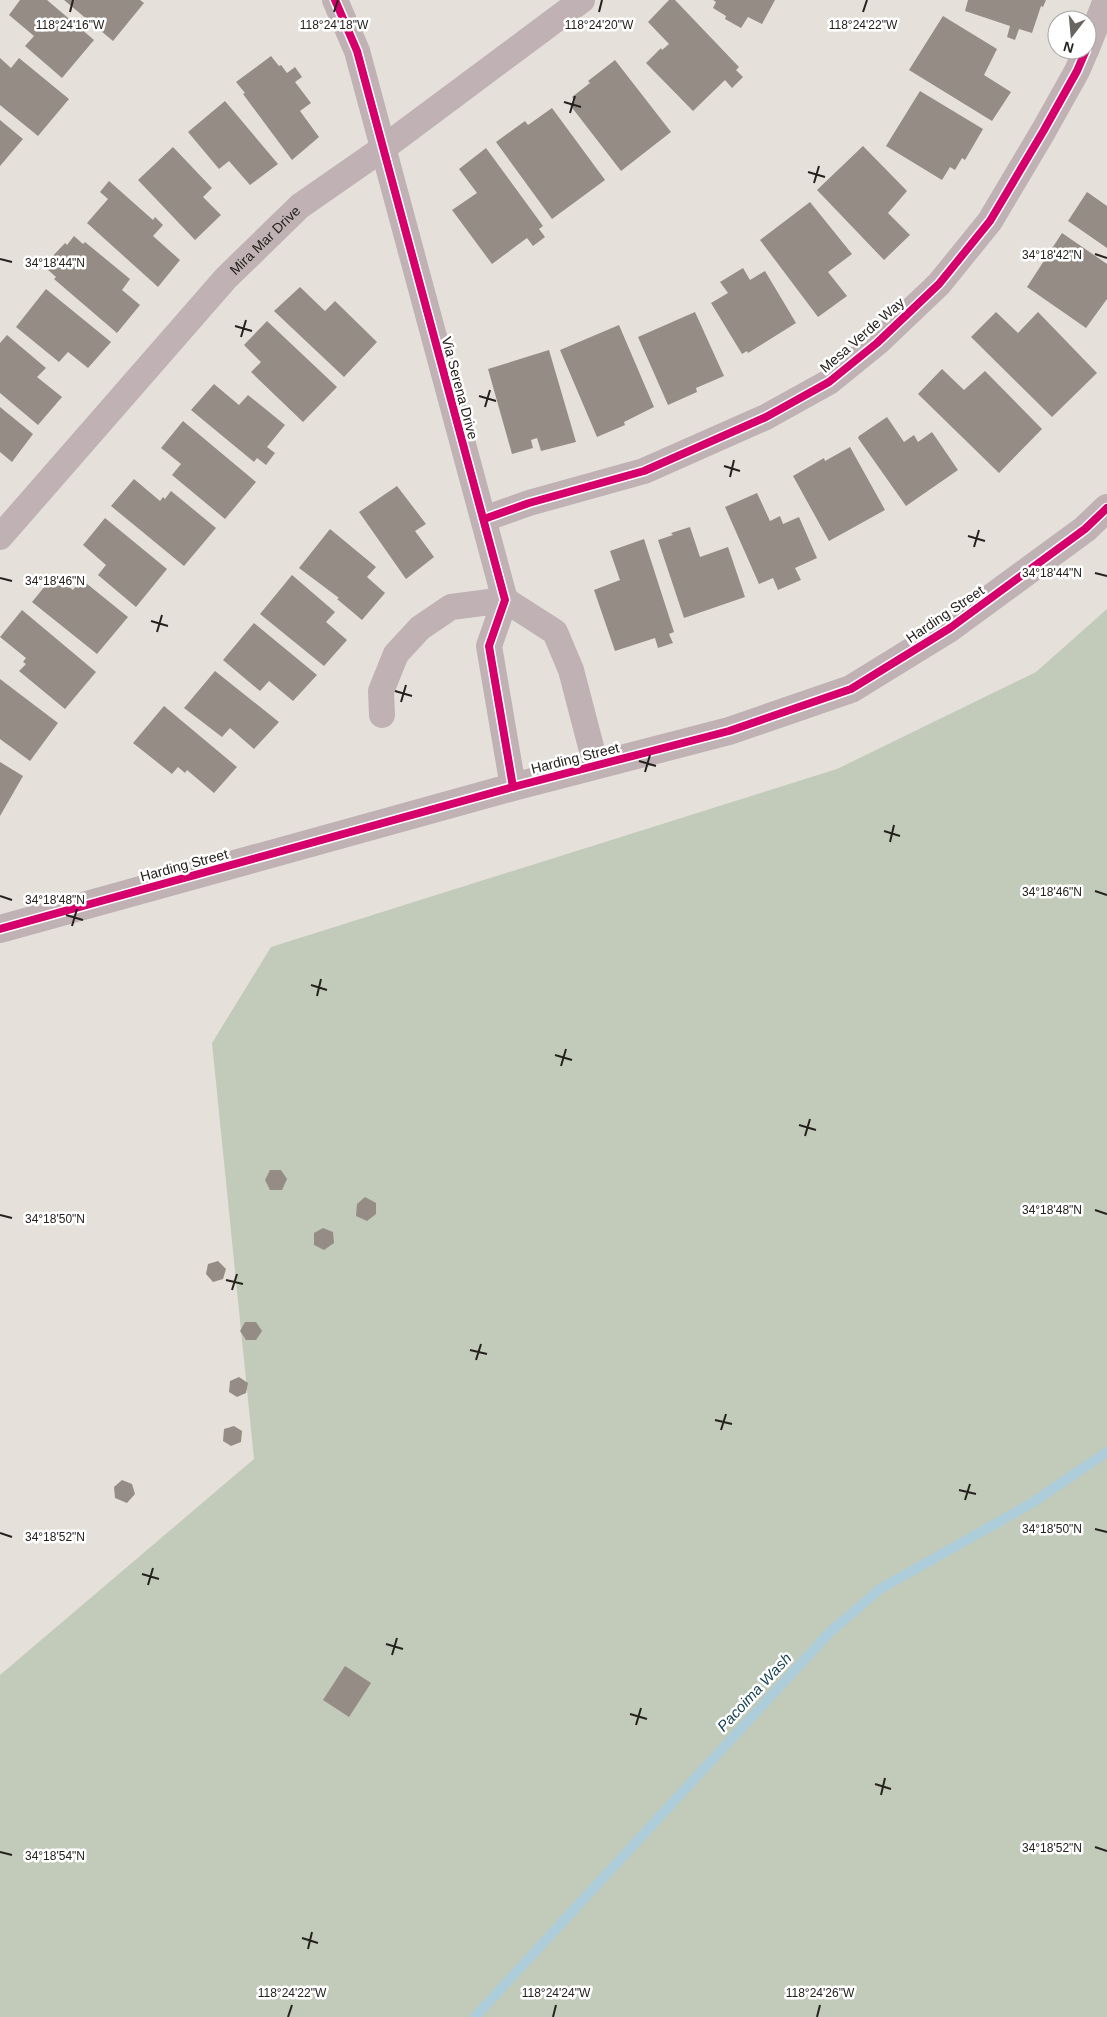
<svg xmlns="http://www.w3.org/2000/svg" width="1107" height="2017" viewBox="0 0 1107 2017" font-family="Helvetica,sans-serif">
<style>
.green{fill:#c2caba}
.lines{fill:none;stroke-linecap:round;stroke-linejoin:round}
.stream{stroke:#accdd9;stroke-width:10}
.building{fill:#958c86}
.minor{stroke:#bfb1b4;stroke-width:26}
.tertiary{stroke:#bfb1b4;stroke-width:28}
.cycleway-casing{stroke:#fff;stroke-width:11}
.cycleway{stroke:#d6006c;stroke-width:8}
.ticks{fill:none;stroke:#25221e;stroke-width:2}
.labels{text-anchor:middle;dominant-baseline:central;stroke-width:5;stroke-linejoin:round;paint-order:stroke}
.street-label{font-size:14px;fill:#25221e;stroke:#fff}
.water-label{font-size:15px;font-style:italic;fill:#133e4d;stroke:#fff}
.ticks-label{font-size:12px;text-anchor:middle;fill:#25221e;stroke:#fff;stroke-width:5;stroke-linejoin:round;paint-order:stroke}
</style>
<rect width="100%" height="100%" fill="#e5e1da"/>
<path class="green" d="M1107 609V2017H0V1675L254 1459 212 1043 271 947 837 769 1036 672Z"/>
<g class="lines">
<path class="stream" d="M475 2017 829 1633 880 1589 1032 1503 1107 1452"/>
</g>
<g class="building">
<path d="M20 0H47L94 40 62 78 25 46 34 36 9 15Z"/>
<path d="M64 0H140L144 3 113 41Z"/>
<path d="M669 0H675L739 67 736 70 743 77 732 88 725 80 693 111 646 63 661 48 662 50 669 44 648 22Z"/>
<path d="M713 0H775L762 24 748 17 741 28 725 19 726 16 713 8 716 2Z"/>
<path d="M968 0H1046L1043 7 1041 6 1032 33 1019 29 1015 40 1007 37 1010 26 965 11Z"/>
<path d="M943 16 997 49 984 75 1011 92 992 121 909 70Z"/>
<path d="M271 56 279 66 281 65 287 73 295 67 302 77 295 82 311 103 300 111 319 137 292 160 243 94 245 93 236 82Z"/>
<path d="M0 58 11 68 19 58 69 99 38 136 0 105Z"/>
<path d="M615 60 671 132 621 171 570 105 575 101 572 97 590 83 588 81Z"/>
<path d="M920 91 983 129 965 160 962 158 955 170 950 167 942 180 886 146Z"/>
<path d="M225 101 278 164 250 185 229 161 219 169 188 132Z"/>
<path d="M552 108 605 180 552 219 496 142 525 121 528 125Z"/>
<path d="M0 120 23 139 0 166Z"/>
<path d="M863 146 907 191 888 213 910 235 884 260 817 190Z"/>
<path d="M173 147 212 188 203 197 221 215 195 240 138 180Z"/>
<path d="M486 148 543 226 539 229 545 237 533 246 527 238 492 264 452 210 477 193 459 169Z"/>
<path d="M109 181 153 220 155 217 163 225 153 236 180 260 158 287 87 223 108 199 100 192Z"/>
<path d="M1087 192 1107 206V248L1068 221Z"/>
<path d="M810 202 852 254 828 272 847 296 818 317 760 240Z"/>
<path d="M1062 233 1107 264V299L1086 328 1027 287Z"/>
<path d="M74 236 83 244 85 242 130 279 122 290 140 305 117 333 54 279 56 277 47 269 53 261 50 259 65 243 67 245Z"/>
<path d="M743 268 750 280 765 271 796 323 748 353 747 351 742 354 711 303 728 293 720 282Z"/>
<path d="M300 287 325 311 335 301 377 342 344 377 274 311Z"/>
<path d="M46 289 111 342 88 368 68 352 59 362 16 327Z"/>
<path d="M695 312 724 376 696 388 697 392 668 405 638 337Z"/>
<path d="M996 312 1018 333 1038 312 1097 373 1052 417 971 337Z"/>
<path d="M267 321 337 387 303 422 251 372 261 362 244 345Z"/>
<path d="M619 325 654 407 624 422 625 425 597 437 560 350Z"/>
<path d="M7 335 46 368 37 377 62 397 38 425 0 393V343Z"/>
<path d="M549 350 576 442 541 451 537 438 531 440 533 448 512 454 488 369Z"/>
<path d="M942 369 964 390 985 371 1042 429 999 473 918 394Z"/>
<path d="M214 384 239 405 248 395 285 425 267 447 275 453 266 465 257 458 254 462 191 410Z"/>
<path d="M0 407 33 434 12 462 0 452Z"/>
<path d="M887 417 904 442 914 435 918 442 932 432 958 470 906 506 858 438 859 436Z"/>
<path d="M183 421 256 482 225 519 172 475 181 464 161 448Z"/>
<path d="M850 447 885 510 829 541 793 476 824 458 825 461Z"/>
<path d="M134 479 160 501 163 497 165 499 171 491 216 528 184 566 111 506Z"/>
<path d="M397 486 426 524 415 531 434 557 406 579 359 512Z"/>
<path d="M757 493 770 521 780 516 783 524 799 517 817 558 795 568 801 580 778 590 773 578 759 584 725 507Z"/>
<path d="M105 518 167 569 136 607 98 575 106 565 83 545Z"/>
<path d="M690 527 700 557 728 547 745 597 684 618 658 540 673 535 671 533Z"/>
<path d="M330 529 376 567 367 577 385 593 362 620 337 599 339 598 299 568Z"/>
<path d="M644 539 674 632 669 634 673 643 658 648 655 638 615 651 594 590 620 580 610 551Z"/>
<path d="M54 575 73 590 81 579 128 617 97 654 32 602Z"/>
<path d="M292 575 335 612 326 622 347 640 324 666 260 614Z"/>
<path d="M22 610 96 672 65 709 19 671 26 664 23 662 26 658 0 637Z"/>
<path d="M254 623 317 675 293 701 269 681 260 691 223 660Z"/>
<path d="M215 671 279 722 254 749 230 728 222 737 184 708Z"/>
<path d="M0 679 58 723 30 761 0 739Z"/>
<path d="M164 706 237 767 214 793 187 770 185 773 178 767 172 774 133 743Z"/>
<path d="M0 762 23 776 0 816Z"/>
<path d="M270 1170H281L287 1179 282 1190H270L265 1180Z"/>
<path d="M365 1197 376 1203V1214L367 1221 356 1216 357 1204Z"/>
<path d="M323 1228 333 1232 334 1243 324 1250 314 1245V1233Z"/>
<path d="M218 1261 226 1269 223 1279 213 1282 206 1274 208 1264Z"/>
<path d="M245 1322H256L262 1331 256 1340H246L240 1331Z"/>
<path d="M239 1377 248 1383 246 1393 237 1397 229 1392 230 1381Z"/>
<path d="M234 1426 242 1431 241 1442 231 1446 223 1441 224 1429Z"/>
<path d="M122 1480 132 1484 135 1494 127 1503 115 1498 114 1487Z"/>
<path d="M345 1666 371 1683 349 1717 323 1700Z"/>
</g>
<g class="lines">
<g class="minor">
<path d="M335 0 357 51 505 600 489 646 513 787"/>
<path d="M1087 48 1106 0"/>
<path d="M484 519 529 503 644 471 766 417 829 382 877 343 939 284 990 221 1044 130 1077 71 1086 50"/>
<path id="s1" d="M0 537 226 278 300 206 382 149 582 0"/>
<path d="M505 600 555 632 571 670 596 766"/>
<path d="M382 715 381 691 396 654 420 628 451 607 505 600"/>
</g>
<path class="tertiary" d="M0 929 513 787 729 731 851 689 950 628 1085 529 1107 508"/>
<defs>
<g id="cycleway">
<path d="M335 0 357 51 505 600 489 646 513 787"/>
<path d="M484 519 529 503 644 471 766 417 829 382 877 343 939 284 990 221 1044 130 1077 71 1086 50"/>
<path d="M0 929 513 787 729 731 851 689 950 628 1085 529 1107 508"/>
</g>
</defs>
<use href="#cycleway" class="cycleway-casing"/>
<use href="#cycleway" class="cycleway"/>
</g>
<path class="ticks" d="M70 12 73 0M334 12 338 0M599 12 602 0M863 12 867 0M564 102 581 107M570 113 575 96M808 172 825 177M814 183 819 166M1095 254 1107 258M0 259 12 262M235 326 252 331M241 337 246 320M479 396 496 401M485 407 490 390M724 466 740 471M730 477 734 460M968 536 985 541M974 547 979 530M1095 573 1107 576M0 578 12 581M151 621 168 626M157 632 162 615M395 691 412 696M401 702 406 685M639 761 656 766M645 772 650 755M884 831 900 836M890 842 894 825M1095 891 1107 895M0 896 12 900M66 915 83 920M72 926 77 909M311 985 327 990M317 996 321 979M555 1055 572 1060M561 1066 566 1049M799 1125 816 1130M805 1136 810 1119M1095 1210 1107 1214M0 1215 12 1218M226 1280 243 1284M232 1290 237 1274M470 1350 487 1354M476 1360 481 1344M715 1420 732 1424M721 1430 726 1414M959 1490 976 1494M965 1500 970 1484M1095 1529 1107 1532M0 1533 12 1537M142 1574 159 1579M148 1585 153 1568M386 1644 403 1649M392 1655 397 1638M630 1714 647 1719M636 1725 641 1708M875 1784 891 1789M881 1795 885 1778M1095 1847 1107 1851M0 1852 12 1855M302 1938 318 1943M308 1949 312 1932M288 2017 292 2005M553 2017 556 2005M817 2017 820 2005"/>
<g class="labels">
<g class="street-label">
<text stroke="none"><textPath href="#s1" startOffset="398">Mira Mar Drive</textPath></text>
<text transform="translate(862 335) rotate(-41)">Mesa Verde Way</text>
<text transform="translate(460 388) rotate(75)">Via Serena Drive</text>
<text transform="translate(945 614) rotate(-34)">Harding Street</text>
<text transform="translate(575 758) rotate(-14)">Harding Street</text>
<text transform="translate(184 865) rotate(-15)">Harding Street</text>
</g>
<g class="water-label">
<text transform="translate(754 1692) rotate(-47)">Pacoima Wash</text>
</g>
</g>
<g class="ticks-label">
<text x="70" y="29">118°24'16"W</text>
<text x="334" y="29">118°24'18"W</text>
<text x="599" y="29">118°24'20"W</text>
<text x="863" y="29">118°24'22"W</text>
<text x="1052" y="259">34°18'42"N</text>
<text x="55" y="267">34°18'44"N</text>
<text x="1052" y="577">34°18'44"N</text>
<text x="55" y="585">34°18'46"N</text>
<text x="1052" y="896">34°18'46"N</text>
<text x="55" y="904">34°18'48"N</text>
<text x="1052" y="1214">34°18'48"N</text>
<text x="55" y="1223">34°18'50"N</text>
<text x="1052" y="1533">34°18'50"N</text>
<text x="55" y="1541">34°18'52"N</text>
<text x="1052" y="1852">34°18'52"N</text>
<text x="55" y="1860">34°18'54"N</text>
<text x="292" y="1997">118°24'22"W</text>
<text x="556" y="1997">118°24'24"W</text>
<text x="820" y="1997">118°24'26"W</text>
</g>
<g transform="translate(1072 35) rotate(196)"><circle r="24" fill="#ffffff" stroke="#a8a7a5"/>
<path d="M0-4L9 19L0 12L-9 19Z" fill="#686560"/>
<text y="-8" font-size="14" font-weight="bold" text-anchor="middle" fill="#25221e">N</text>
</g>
</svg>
